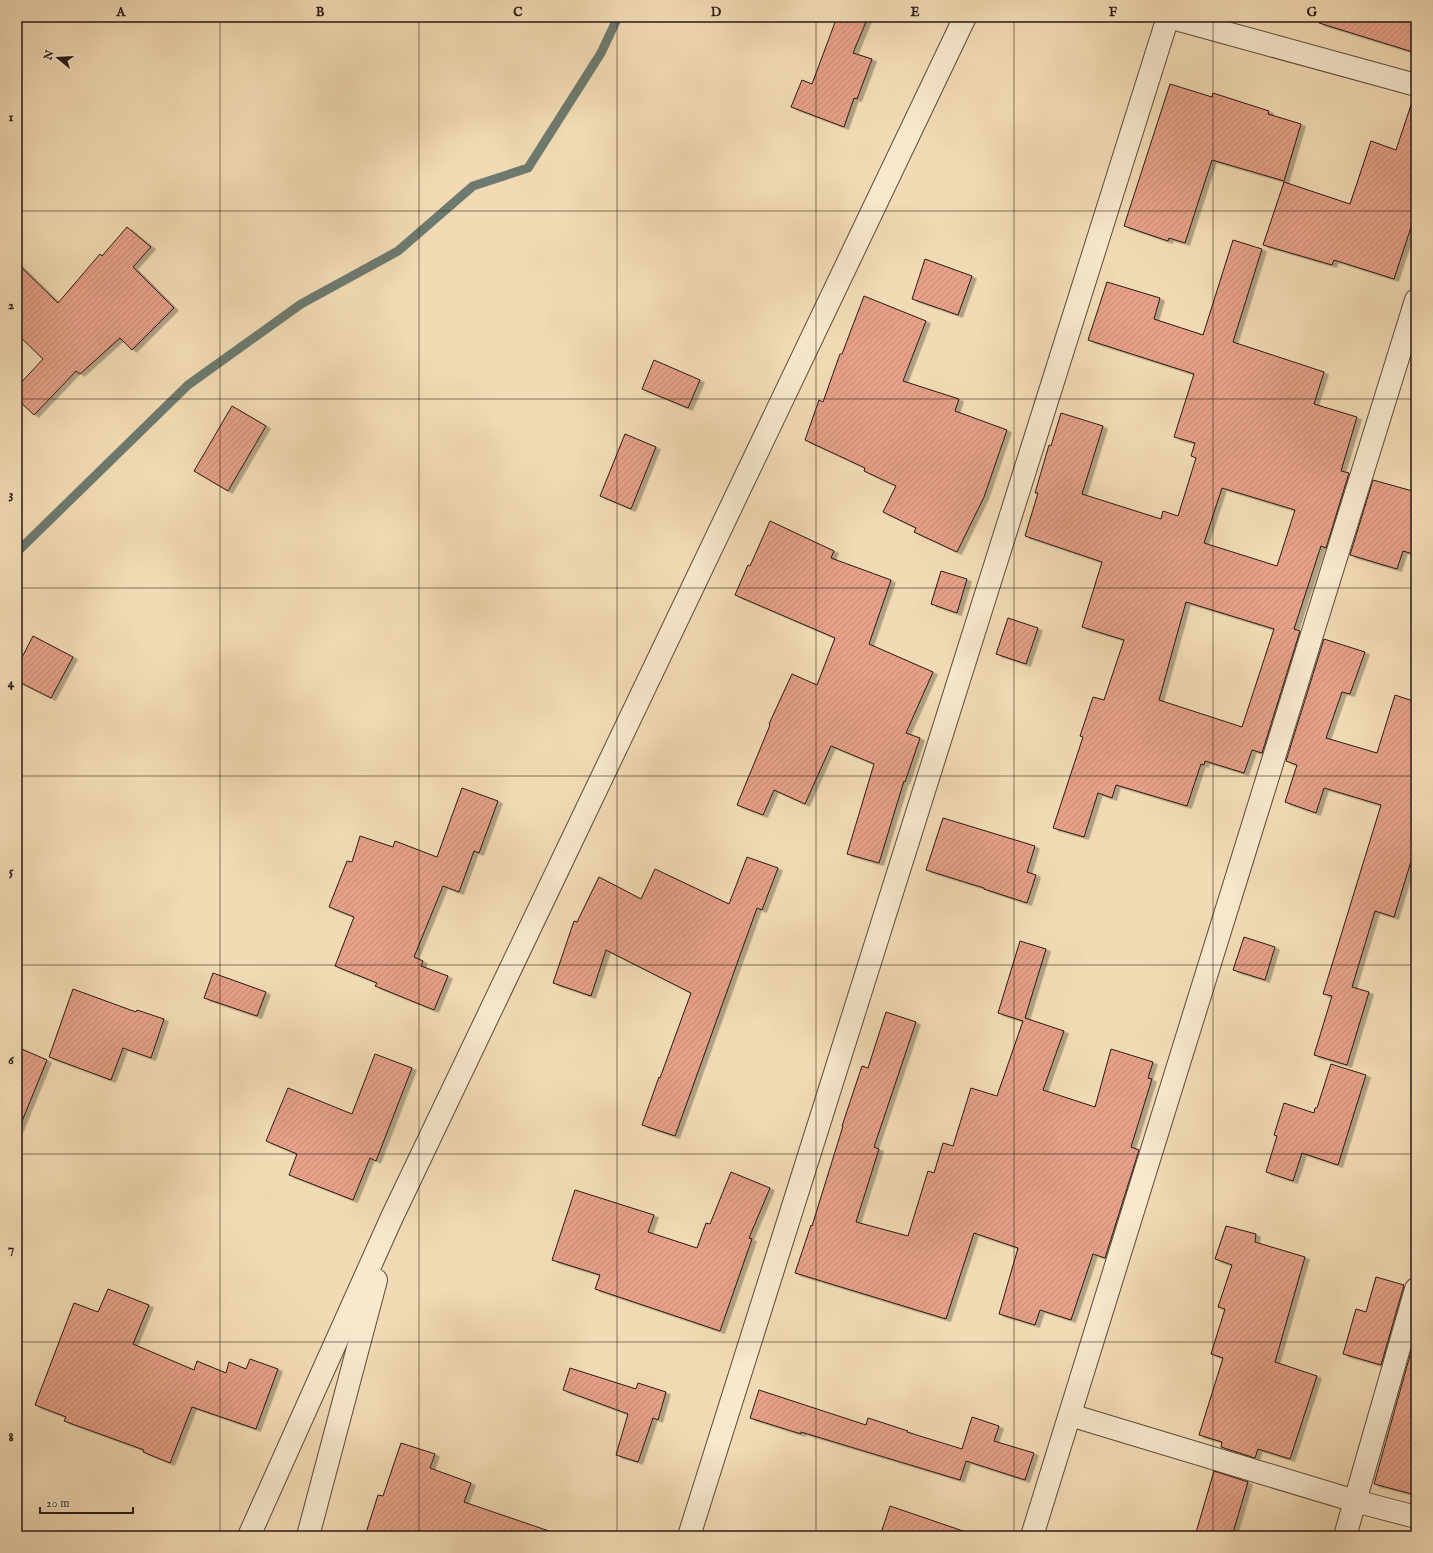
<svg xmlns="http://www.w3.org/2000/svg" width="1433" height="1553" viewBox="0 0 1433 1553" font-family="'IM FELL English',serif">
<style>
.lines{fill:none;stroke-linecap:round;stroke-linejoin:round}
.stream{stroke:#6d7a6f;stroke-width:9}
.building{fill:url(#building-hatch);stroke:#291913;fill-rule:evenodd;filter:url(#shadow)}
.street-casing{stroke:#5b4a3b;stroke-width:24}
.street{stroke:#f7e8ce;stroke-width:22}
.grid{fill:none;stroke:#291913;stroke-width:1;stroke-opacity:0.55}
.neatline{fill:none;stroke:#291913;stroke-width:1.5}
.grid-label{font-size:13px;text-anchor:middle;font-weight:bold;fill:#291913}
</style>
<defs>
<pattern id="building-hatch" width="6" height="6" patternUnits="userSpaceOnUse"><rect width="6" height="6" fill="#e6a188"/><path d="M-1 1l2-2M0 6l6-6M5 7l2-2" fill="none" stroke="#c58a74"/></pattern>
<filter id="shadow"><feDropShadow dx="4.5" dy="2.5" stdDeviation="0" flood-color="#0004"/></filter>
</defs>
<rect width="100%" height="100%" fill="#f2dbb4"/>
<filter id="stains"><feTurbulence type="fractalNoise" baseFrequency=".005" numOctaves="4"/><feColorMatrix values="0 0 0 0 .2 0 0 0 0 .09 0 0 0 0 .02 0 0 0 .5 -.17"/></filter>
<radialGradient id="worn" r=".72"><stop offset=".6" stop-color="#630" stop-opacity="0"/><stop offset="1" stop-color="#630" stop-opacity=".3"/></radialGradient>
<g class="lines">
<path class="stream" d="M17 552 188 385 301 304 398 251 473 186 528 168 601 53 618 17"/>
</g>
<g class="building">
<path d="M837 17H868L853 53 872 59 857 99 854 98 844 127 791 107 802 80 812 84Z"/>
<path d="M1320 17H1416V53L1319 23Z"/>
<path d="M1170 84 1212 97 1213 93 1269 111 1268 114 1301 124 1284 181 1212 160 1185 243 1169 238 1168 241 1124 226Z"/>
<path d="M1411 105 1416 106V212L1394 279 1334 260 1332 265 1263 245 1284 182 1350 204 1371 141 1396 150Z"/>
<path d="M127 227 151 247 133 267 174 308 132 350 120 338 80 374 76 371 34 415 17 399V387L43 359 17 334V263L58 303 100 254 102 256Z"/>
<path d="M1233 240 1262 249 1233 342 1324 372 1314 404 1357 417 1341 471 1349 473 1326 548 1321 546 1294 629 1300 631 1262 753 1252 750 1244 773 1205 761 1204 765 1201 764 1187 806 1116 785 1112 798 1098 793 1084 837 1053 828 1083 737 1080 736 1093 697 1104 700 1124 640 1082 627 1102 562 1025 536 1038 493H1035L1049 445 1051 446 1061 413 1103 426 1082 494 1161 519 1163 511 1178 516 1196 458 1191 456 1195 443 1174 437 1194 374 1088 340 1107 282 1160 298 1154 319 1203 335ZM1222 488 1295 510 1277 566 1204 543ZM1186 602 1274 629 1242 727 1159 700Z"/>
<path d="M925 259 972 276 958 315 912 299Z"/>
<path d="M864 296 926 321 903 381 959 399 955 411 1007 430 984 497 957 552 914 532 916 528 883 512 896 486 864 471 865 468 805 440 819 400 823 402 840 354H842Z"/>
<path d="M654 360 700 380 688 408 642 389Z"/>
<path d="M232 406 266 426 228 491 194 471Z"/>
<path d="M625 434 656 447 631 509 600 496Z"/>
<path d="M1373 480 1416 492V555L1403 551 1397 569 1350 555Z"/>
<path d="M770 521 834 551 831 558 891 580 869 644 933 672 906 733 920 738 905 782 904 781 879 863 847 854 874 764 831 746 805 804 774 790 763 815 737 805 770 725 769 724 792 674 817 685 835 638 735 595 748 565 750 566Z"/>
<path d="M941 571 967 579 957 613 931 604Z"/>
<path d="M1008 618 1038 628 1026 664 996 654Z"/>
<path d="M33 636 73 657 51 698 17 681V667Z"/>
<path d="M1324 639 1365 652 1350 694 1342 692 1326 738 1377 753 1395 695 1416 702V845L1394 917 1375 911 1352 987 1369 992 1347 1065 1314 1055 1332 996 1323 994 1381 805 1324 788 1316 813 1285 802 1297 765 1286 761Z"/>
<path d="M462 788 498 801 479 853 474 851 459 892 443 886 414 957 423 961 421 966 448 976 434 1010 375 986 377 983 335 966 354 917 329 907 347 861 352 862 360 836 393 847 395 841 437 857Z"/>
<path d="M943 818 1035 846 1027 872 1036 875 1027 903 984 889V888L926 870Z"/>
<path d="M747 857 778 868 762 910 757 908 675 1136 642 1125 659 1077 660 1078 691 993 606 950 591 996 553 983 574 921 577 922 599 877 641 899 655 869 729 904Z"/>
<path d="M1244 937 1275 947 1265 980 1233 970Z"/>
<path d="M1020 941 1046 949 1025 1018 1064 1031 1043 1090 1095 1107 1111 1049 1153 1062 1148 1078 1152 1079 1131 1147 1139 1150 1105 1258 1093 1254 1071 1320 1040 1310 1035 1325 999 1314 1018 1248 974 1233 946 1319 795 1273 811 1225 812 1226 843 1126H842L862 1066 868 1068 886 1012 916 1022 874 1147 879 1149 856 1222 908 1236 928 1171 934 1173 943 1143 953 1146 971 1088 997 1096 1023 1021 998 1013Z"/>
<path d="M213 973 266 992 257 1016 204 998Z"/>
<path d="M73 989 136 1012 137 1010 164 1019 151 1058 123 1048 111 1080 49 1057Z"/>
<path d="M17 1047 47 1060 18 1131H17Z"/>
<path d="M375 1054 412 1068 376 1161 370 1158 353 1200 289 1175 297 1154 266 1141 288 1088 352 1114Z"/>
<path d="M1331 1064 1366 1075 1338 1165 1302 1153 1293 1181 1266 1172 1277 1136 1274 1135 1284 1103 1314 1113 1315 1108H1317Z"/>
<path d="M731 1172 770 1188 749 1238 752 1239 720 1331 595 1289 600 1275 552 1260 575 1190 654 1215 648 1232 697 1248 706 1223 710 1224Z"/>
<path d="M1226 1226 1256 1234 1255 1242 1305 1257 1275 1362 1317 1376 1290 1459 1258 1449 1255 1458 1221 1447 1222 1442 1199 1435 1223 1358 1211 1354 1225 1309 1218 1307 1232 1265 1215 1259Z"/>
<path d="M1376 1277 1404 1285 1381 1365 1343 1354 1356 1309 1366 1312Z"/>
<path d="M108 1289 149 1305 133 1344 194 1370 197 1361 226 1373 229 1362 246 1369 250 1359 278 1369 256 1429 192 1407 170 1463 143 1452 144 1450 64 1421 66 1417 35 1405 74 1303 98 1312Z"/>
<path d="M1416 1334V1495L1374 1484Z"/>
<path d="M570 1368 636 1389 638 1383 666 1392 658 1420 653 1418 638 1462 616 1455 628 1414 563 1390Z"/>
<path d="M759 1390 866 1425 868 1418 908 1431 907 1432 962 1449 972 1417 999 1426 994 1441 1034 1453 1025 1480 966 1461 960 1480 801 1432V1434L750 1418Z"/>
<path d="M401 1443 435 1454 430 1468 471 1483 464 1502 552 1532 551 1536H365L378 1495 383 1496Z"/>
<path d="M1214 1471 1248 1482 1232 1536H1195Z"/>
<path d="M890 1506 966 1532 965 1536H880Z"/>
</g>
<g class="lines">
<defs>
<g id="street">
<path d="M1168 17 1416 85"/>
<path d="M1070 1415 1355 1501 1416 1517"/>
<path d="M249 1536 392 1217 965 17"/>
<path d="M308 1536 376 1280"/>
<path d="M689 1536 1168 17"/>
<path d="M1032 1536 1416 300"/>
<path d="M1345 1536 1416 1289"/>
</g>
</defs>
<use href="#street" class="street-casing"/>
<use href="#street" class="street"/>
</g>
<path class="grid" d="M220 17V1536M419 17V1536M617 17V1536M816 17V1536M1014 17V1536M1213 17V1536M17 211H1416M17 399H1416M17 588H1416M17 776H1416M17 965H1416M17 1154H1416M17 1342H1416"/>
<rect width="1433" height="1553" fill="none" stroke="#f2dbb4" stroke-width="44"/>
<g transform="translate(58 58) rotate(288)" stroke="#f7e8ce" stroke-width="3" paint-order="stroke">
<path d="M0-3L7 15L0 10L-7 15Z" fill="#291913"/>
<text y="-6" font-size="11" font-weight="bold" text-anchor="middle" fill="#291913">N</text>
</g>
<path d="M40 1507v6h93v-6" fill="none" stroke="#291913" stroke-width="2"/>
<text x="46" y="1507" font-size="12" fill="#291913" stroke="#f7e8ce" stroke-width="3" paint-order="stroke">20 m</text>
<rect x="22" y="22" width="1389" height="1509" class="neatline"/>
<g class="grid-label">
<text x="121" y="16">A</text>
<text x="320" y="16">B</text>
<text x="518" y="16">C</text>
<text x="716" y="16">D</text>
<text x="915" y="16">E</text>
<text x="1113" y="16">F</text>
<text x="1312" y="16">G</text>
<text x="11" y="121">1</text>
<text x="11" y="309">2</text>
<text x="11" y="498">3</text>
<text x="11" y="687">4</text>
<text x="11" y="875">5</text>
<text x="11" y="1064">6</text>
<text x="11" y="1253">7</text>
<text x="11" y="1441">8</text>
</g>
<rect width="100%" height="100%" filter="url(#stains)"/>
<rect width="100%" height="100%" fill="url(#worn)"/>
</svg>
